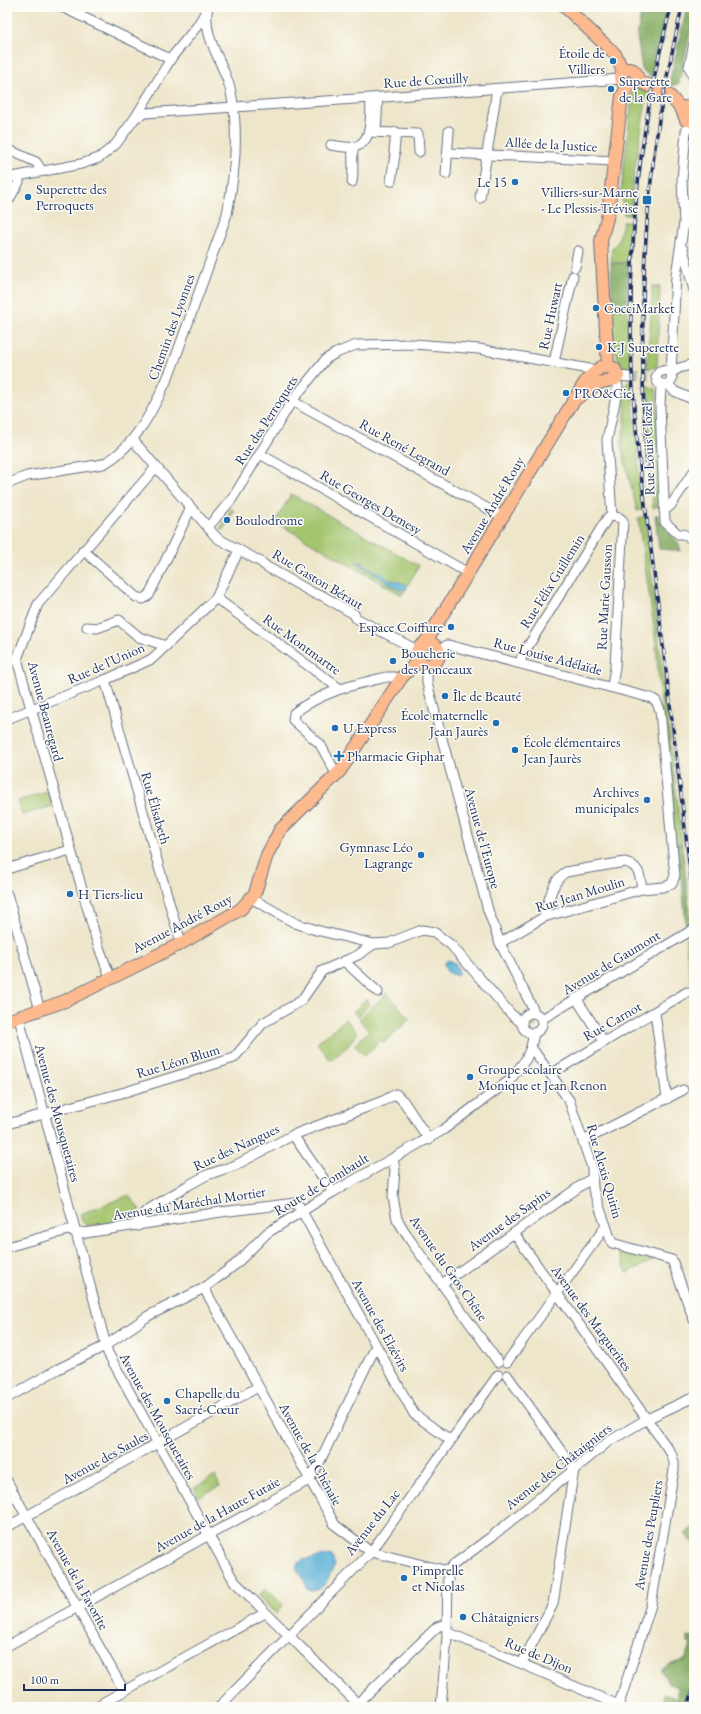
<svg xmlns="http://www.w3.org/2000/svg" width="701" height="1714" viewBox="0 0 701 1714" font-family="'EB Garamond',serif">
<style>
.green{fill:#a4c56e;stroke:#607a66}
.forest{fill:#83aa61;stroke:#4f6c60}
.water{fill:#57afd4;stroke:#396f99}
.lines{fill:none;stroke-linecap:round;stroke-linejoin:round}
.minor-tunnel{stroke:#c4c1b4;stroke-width:9;stroke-dasharray:9 4.5;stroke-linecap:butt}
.minor-casing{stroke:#656f84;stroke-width:11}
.major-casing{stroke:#656f84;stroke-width:14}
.minor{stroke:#fff;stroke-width:9}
.major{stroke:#fcba8e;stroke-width:12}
.rail-casing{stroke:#1b2f5e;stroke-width:3.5}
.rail{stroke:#fdfcf7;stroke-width:2;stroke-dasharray:6;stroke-linecap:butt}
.poi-dot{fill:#1f6fb2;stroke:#fdfcf7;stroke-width:1.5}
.labels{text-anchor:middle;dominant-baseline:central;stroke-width:3;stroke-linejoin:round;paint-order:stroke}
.poi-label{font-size:14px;fill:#1b2f5e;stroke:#fdfcf7;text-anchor:start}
.street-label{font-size:14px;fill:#1b2f5e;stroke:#fdfcf7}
</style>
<rect width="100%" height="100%" fill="#fdfcf7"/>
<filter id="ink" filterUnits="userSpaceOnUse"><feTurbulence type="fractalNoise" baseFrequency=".025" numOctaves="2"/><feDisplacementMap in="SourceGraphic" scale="8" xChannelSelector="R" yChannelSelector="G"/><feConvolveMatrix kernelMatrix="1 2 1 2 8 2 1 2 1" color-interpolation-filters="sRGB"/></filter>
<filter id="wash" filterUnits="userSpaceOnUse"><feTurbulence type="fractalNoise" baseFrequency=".012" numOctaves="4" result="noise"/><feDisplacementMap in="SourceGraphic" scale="16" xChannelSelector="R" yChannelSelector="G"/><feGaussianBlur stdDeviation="0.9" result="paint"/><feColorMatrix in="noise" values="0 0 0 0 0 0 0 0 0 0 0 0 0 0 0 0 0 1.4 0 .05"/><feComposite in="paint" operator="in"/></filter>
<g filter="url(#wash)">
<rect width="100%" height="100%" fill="#eee6ca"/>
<g class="green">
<path d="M636 88H648L633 181 631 215H624L621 190 631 107 628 98Z"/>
<path d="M623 222H630L628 263H611L612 248 618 242Z"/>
<path d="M652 286 660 287 657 367 646 369C649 341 652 314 652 286Z"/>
<path d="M627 307 631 372C610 360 613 332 612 311Z"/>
<path d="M631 380 643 510 637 511 621 446 625 423V399L623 387Z"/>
<path d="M646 385 656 389 657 396 660 504 653 509Z"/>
<path d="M291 494 419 566 402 595 275 522Z"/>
<path d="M231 509 234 511 223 530 220 529Z"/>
<path d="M645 516 682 844H674L654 627 638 518Z"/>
<circle cx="428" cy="654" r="5"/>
<path d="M49 791 53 806 22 815 18 801Z"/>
<path d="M693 934 694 941V1005L686 946V938Z"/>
<path d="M387 993 410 1019 384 1043 381 1040 365 1056 354 1045 369 1031 359 1019Z"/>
<path d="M366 999 370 1004 359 1016 353 1012Z"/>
<circle cx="532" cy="1023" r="4.5"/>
<path d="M346 1019 357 1033 349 1045 331 1061 317 1043Z"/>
<path d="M129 1195 140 1210 128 1221 91 1226C83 1226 82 1221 80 1214Z"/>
<path d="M616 1247 655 1259 627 1273Z"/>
<path d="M215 1476 220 1486 199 1497 194 1488Z"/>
<path d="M266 1588 283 1605 276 1613 258 1596Z"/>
</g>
<g class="forest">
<path d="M642 7H668L651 77 642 70 637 36Z"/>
<path d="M687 7H694V16L679 83 668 88Z"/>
<path d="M611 263H628L627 307 612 311Z"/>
<path d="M655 515H658C662 530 679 537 681 551L659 549Z"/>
<path d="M674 844H682L691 924 686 927 682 881 678 876Z"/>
<path d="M694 1526V1545L685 1534Z"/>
<path d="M694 1635V1675L685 1707H666L663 1700 664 1694 676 1698 678 1687 669 1684 661 1670 668 1665 685 1660 691 1645 687 1642V1636L693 1637Z"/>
</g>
<g class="water">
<path d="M355 561 360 563 363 561 362 564 376 572 382 573 387 579 406 584 407 589 399 590Z"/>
<path d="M449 960 456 964 459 972 457 975C449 976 444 970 444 963Z"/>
<path d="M329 1555 332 1556 335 1566C328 1577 324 1594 308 1590L303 1578 297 1570V1564L303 1560Z"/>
</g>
</g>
<g filter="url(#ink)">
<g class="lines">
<path class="minor-tunnel" d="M629 377 647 378"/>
<defs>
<g id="minor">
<path d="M62 7 170 59"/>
<path d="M694 43 689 67 694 79"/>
<path d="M135 118 172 57 198 25 206 11"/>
<path d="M369 132 418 134 419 152"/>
<path d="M376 132 378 97"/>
<path d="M331 145C337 146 346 148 353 147 374 144 370 114 371 98"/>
<path d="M7 149 36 162 42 171"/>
<path d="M449 153 614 161"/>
<path d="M446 174 449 131"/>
<path d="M7 178 81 164 99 158 116 144 135 118 145 113 371 98 620 79"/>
<path d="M391 181 395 155 394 151 396 132"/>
<path d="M352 182C354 170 352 159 353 147"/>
<path d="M480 198 497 89"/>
<path d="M683 202 694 206"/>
<path d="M7 203 19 182V176"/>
<path d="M683 249 694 290"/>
<path d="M575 267 578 251"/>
<path d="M554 362 573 276"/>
<path d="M671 373 666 370 659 372 656 377 658 383 667 385 672 379 671 373 676 275 684 223 682 180 686 131 692 122"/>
<path d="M671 373 679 368 694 364"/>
<path d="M618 376 629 377"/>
<path d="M661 385 660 407 665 522 678 534H683L694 540"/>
<path d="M669 385 674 391 694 400"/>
<path d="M292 401 503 517"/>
<path d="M133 440 217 538 261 562 267 567 315 594 321 595 354 614 356 618 417 650"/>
<path d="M260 454 468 573"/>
<path d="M7 484 27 476 103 464C137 447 159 399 173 365L227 214C235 175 239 131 231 92 225 64 201 37 208 7"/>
<path d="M664 511 671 505 694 471"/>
<path d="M612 516 620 518 623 521 615 667 612 687"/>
<path d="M612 516 607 440 618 387 616 379"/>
<path d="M208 527 232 499 292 401 326 359 336 353 356 345 414 344 479 349 595 370"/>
<path d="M83 550 136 597 143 599 149 595 189 512 192 509"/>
<path d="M216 598 340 689"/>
<path d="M87 627 97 628 119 620 139 637 166 646"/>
<path d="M438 651 447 645 452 646 651 698 656 701 660 710 674 866 675 875 672 884 663 887 642 889 544 917 500 943"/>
<path d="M520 663 522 656 608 517 612 516"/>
<path d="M431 664 427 674V683L488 910 500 943 533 1009V1012"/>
<path d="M105 680 178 933 182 943"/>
<path d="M7 719 105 680 152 659 216 598 239 550"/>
<path d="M337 775 320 744 293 720 294 713C323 691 353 685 387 677H395L401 679"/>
<path d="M7 869 70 850"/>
<path d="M7 894 40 1010"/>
<path d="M251 898 295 923 316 930 374 944 389 943 422 930 434 932 451 945 511 1014 522 1023"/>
<path d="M544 917C549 901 552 880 566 872L625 862C640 866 640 876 642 889"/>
<path d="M344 961 378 992"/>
<path d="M110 977 97 942 17 659 38 604 156 467"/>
<path d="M576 998 604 1042"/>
<circle cx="532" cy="1023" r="10"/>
<path d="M655 1013 667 1099"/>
<path d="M19 1018 108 1353 234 1581 357 1703"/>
<path d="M542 1019 694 929"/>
<path d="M531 1047 569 1100 592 1168 593 1189 612 1243 672 1260 694 1320"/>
<path d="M551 1074 687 992"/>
<path d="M7 1124 125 1092 234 1058 263 1023 301 1001 322 971 358 955 374 944"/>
<path d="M293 1135 383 1101 396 1094 404 1102 429 1140"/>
<path d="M583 1141 683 1090"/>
<path d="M393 1159 395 1169 393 1197 397 1219 410 1240 498 1362"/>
<path d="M138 1226V1221L146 1211 187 1186 207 1175 236 1165 293 1135 333 1192"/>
<path d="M514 1233 671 1453 674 1462V1470L651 1605 618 1707"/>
<path d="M7 1247 68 1230 85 1233 221 1212 296 1203 299 1206 414 1414 450 1440"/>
<path d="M442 1284 586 1182 593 1178"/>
<path d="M204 1288 335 1525 371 1552 448 1571"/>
<path d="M507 1362 606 1226"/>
<path d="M507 1375 574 1469 553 1604 522 1663"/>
<path d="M7 1398 58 1369 105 1346 148 1316 204 1288 236 1264 267 1233 333 1192 443 1130 510 1080 526 1059 531 1047 534 1033"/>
<path d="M7 1481 124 1691"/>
<path d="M7 1527 258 1387"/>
<path d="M448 1571 453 1565 491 1537 608 1442 647 1419 694 1397"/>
<path d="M447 1632 609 1701 619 1705 617 1707"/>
<path d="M7 1646 309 1480 318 1465 376 1346"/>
<path d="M95 1707 265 1613"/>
<path d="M219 1707 371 1552 498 1375"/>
<path d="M354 1707 437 1627 446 1624"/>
<path d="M441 1707 447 1637 448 1571"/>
</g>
<g id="major">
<path d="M565 7 615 54 623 71"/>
<circle cx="629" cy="77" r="8"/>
<path d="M637 80 670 96 683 111"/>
<path d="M694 106 686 107 683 113 686 120 694 121"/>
<path d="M608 367 601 241 608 214 622 96 629 86"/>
<path d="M425 643 587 379 601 367 614 368 618 376 616 379 599 383 574 400"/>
<circle cx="428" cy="654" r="11"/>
<path d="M7 1021 65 1001 182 943 241 909 255 893 267 855 280 830 340 771 402 677 415 664 421 662"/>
</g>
</defs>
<use href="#minor" class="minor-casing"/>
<use href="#major" class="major-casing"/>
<use href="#minor" class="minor"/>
<use href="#major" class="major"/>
<defs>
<g id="rail">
<path d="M671 7C638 128 627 246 632 371 635 446 648 522 657 596 670 699 682 801 694 903"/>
<path d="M647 466C639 350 641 234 659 120 665 82 674 44 682 7"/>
<path d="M688 1707 694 1687"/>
</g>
</defs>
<use href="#rail" class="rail-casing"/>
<use href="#rail" class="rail"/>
</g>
</g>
<g class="poi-dot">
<circle cx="613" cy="61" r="4"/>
<circle cx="611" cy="89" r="4"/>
<circle cx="515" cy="182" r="4"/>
<circle cx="28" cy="197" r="4"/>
<rect x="642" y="195" width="10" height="10" rx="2"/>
<circle cx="596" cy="308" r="4"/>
<circle cx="599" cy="347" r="4"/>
<circle cx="566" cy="393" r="4"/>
<circle cx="227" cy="520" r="4"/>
<circle cx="451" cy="627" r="4"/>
<circle cx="393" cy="661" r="4"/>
<circle cx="445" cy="696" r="4"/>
<circle cx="496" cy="723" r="4"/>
<circle cx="335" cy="728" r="4"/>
<circle cx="515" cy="750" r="4"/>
<path d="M337 750h4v4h4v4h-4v4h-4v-4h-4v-4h4z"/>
<circle cx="647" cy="800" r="4"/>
<circle cx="421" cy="855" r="4"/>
<circle cx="70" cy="894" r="4"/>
<circle cx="470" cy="1077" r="4"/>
<circle cx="167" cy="1401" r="4"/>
<circle cx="404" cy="1578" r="4"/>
<circle cx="463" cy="1617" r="4"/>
</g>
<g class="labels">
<g class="poi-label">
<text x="605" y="53" text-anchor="end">Étoile de<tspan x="605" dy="16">Villiers</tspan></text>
<text x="619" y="81">Superette<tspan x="619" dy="16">de la Gare</tspan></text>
<text x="507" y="182" text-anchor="end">Le 15</text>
<text x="36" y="189">Superette des<tspan x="36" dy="16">Perroquets</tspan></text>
<text x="638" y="192" text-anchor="end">Villiers-sur-Marne<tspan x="638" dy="16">- Le Plessis-Trévise</tspan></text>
<text x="604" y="308">CocciMarket</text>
<text x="607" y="347">K-J Superette</text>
<text x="574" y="393">PRO&amp;Cie</text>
<text x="235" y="520">Boulodrome</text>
<text x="443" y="627" text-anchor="end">Espace Coiffure</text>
<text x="401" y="653">Boucherie<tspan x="401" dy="16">des Ponceaux</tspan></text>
<text x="453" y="696">Île de Beauté</text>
<text x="488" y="715" text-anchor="end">École maternelle<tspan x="488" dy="16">Jean Jaurès</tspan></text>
<text x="343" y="728">U Express</text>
<text x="523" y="742">École élémentaires<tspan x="523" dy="16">Jean Jaurès</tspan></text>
<text x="347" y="756">Pharmacie Giphar</text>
<text x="639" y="792" text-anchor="end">Archives<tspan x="639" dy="16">municipales</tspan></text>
<text x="413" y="847" text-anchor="end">Gymnase Léo<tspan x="413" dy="16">Lagrange</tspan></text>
<text x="78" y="894">H Tiers-lieu</text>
<text x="478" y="1069">Groupe scolaire<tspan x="478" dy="16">Monique et Jean Renon</tspan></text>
<text x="175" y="1393">Chapelle du<tspan x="175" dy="16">Sacré-Cœur</tspan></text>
<text x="412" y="1570">Pimprelle<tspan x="412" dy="16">et Nicolas</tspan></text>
<text x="471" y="1617">Châtaigniers</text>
</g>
<g class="street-label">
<text transform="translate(426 80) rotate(-4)">Rue de Cœuilly</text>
<text transform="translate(551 144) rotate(3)">Allée de la Justice</text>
<text transform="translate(550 316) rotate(-78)">Rue Huwart</text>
<text transform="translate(171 327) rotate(-70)">Chemin des Lyonnes</text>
<text transform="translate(266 420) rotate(-57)">Rue des Perroquets</text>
<text transform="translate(405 447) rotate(29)">Rue René Legrand</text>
<text transform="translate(648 449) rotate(-92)">Rue Louis Clozel</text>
<text transform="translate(371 502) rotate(30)">Rue Georges Demesy</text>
<text transform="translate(492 505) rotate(-59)">Avenue André Rouy</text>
<text transform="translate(318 579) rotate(31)">Rue Gaston Béraut</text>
<text transform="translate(552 581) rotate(-58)">Rue Félix Guillemin</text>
<text transform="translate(604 597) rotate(-87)">Rue Marie Gausson</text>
<text transform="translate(302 644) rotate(36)">Rue Montmartre</text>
<text transform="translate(548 656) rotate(15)">Rue Louise Adélaïde</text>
<text transform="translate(106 663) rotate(-24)">Rue de l'Union</text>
<text transform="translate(46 711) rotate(75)">Avenue Beauregard</text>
<text transform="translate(156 808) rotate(74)">Rue Élisabeth</text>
<text transform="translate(483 838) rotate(75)">Avenue de l'Europe</text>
<text transform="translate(580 894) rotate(-17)">Rue Jean Moulin</text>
<text transform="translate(182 923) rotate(-28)">Avenue André Rouy</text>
<text transform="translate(611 962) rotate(-31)">Avenue de Gaumont</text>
<text transform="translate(612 1021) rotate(-30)">Rue Carnot</text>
<text transform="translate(178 1061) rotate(-17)">Rue Léon Blum</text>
<text transform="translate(58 1113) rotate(75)">Avenue des Mousquetaires</text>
<text transform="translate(236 1147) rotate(-25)">Rue des Nangues</text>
<text transform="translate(605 1171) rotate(74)">Rue Alexis Quirin</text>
<text transform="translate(321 1184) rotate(-31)">Route de Combault</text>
<text transform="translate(189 1203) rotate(-9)">Avenue du Maréchal Mortier</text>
<text transform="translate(509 1219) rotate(-36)">Avenue des Sapins</text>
<text transform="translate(449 1268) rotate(55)">Avenue du Gros Chêne</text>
<text transform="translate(592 1318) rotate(54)">Avenue des Marguerites</text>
<text transform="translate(381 1325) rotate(61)">Avenue des Elzévirs</text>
<text transform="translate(158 1416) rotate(61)">Avenue des Mousquetaires</text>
<text transform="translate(311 1454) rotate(61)">Avenue de la Chênaie</text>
<text transform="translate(105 1457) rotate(-29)">Avenue des Saules</text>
<text transform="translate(558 1466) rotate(-38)">Avenue des Châtaigniers</text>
<text transform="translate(217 1514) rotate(-29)">Avenue de la Haute Futaie</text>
<text transform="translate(372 1522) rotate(-52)">Avenue du Lac</text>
<text transform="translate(648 1535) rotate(-80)">Avenue des Peupliers</text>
<text transform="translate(78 1579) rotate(61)">Avenue de la Favorite</text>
<text transform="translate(539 1655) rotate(23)">Rue de Dijon</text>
</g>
</g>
<rect width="701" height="1714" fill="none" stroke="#fdfcf7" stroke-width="24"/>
<path d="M24 1684v6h101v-6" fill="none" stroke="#1b2f5e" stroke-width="2"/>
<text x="30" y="1684" font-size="12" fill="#1b2f5e" stroke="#fdfcf7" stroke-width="3" paint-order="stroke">100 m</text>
</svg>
